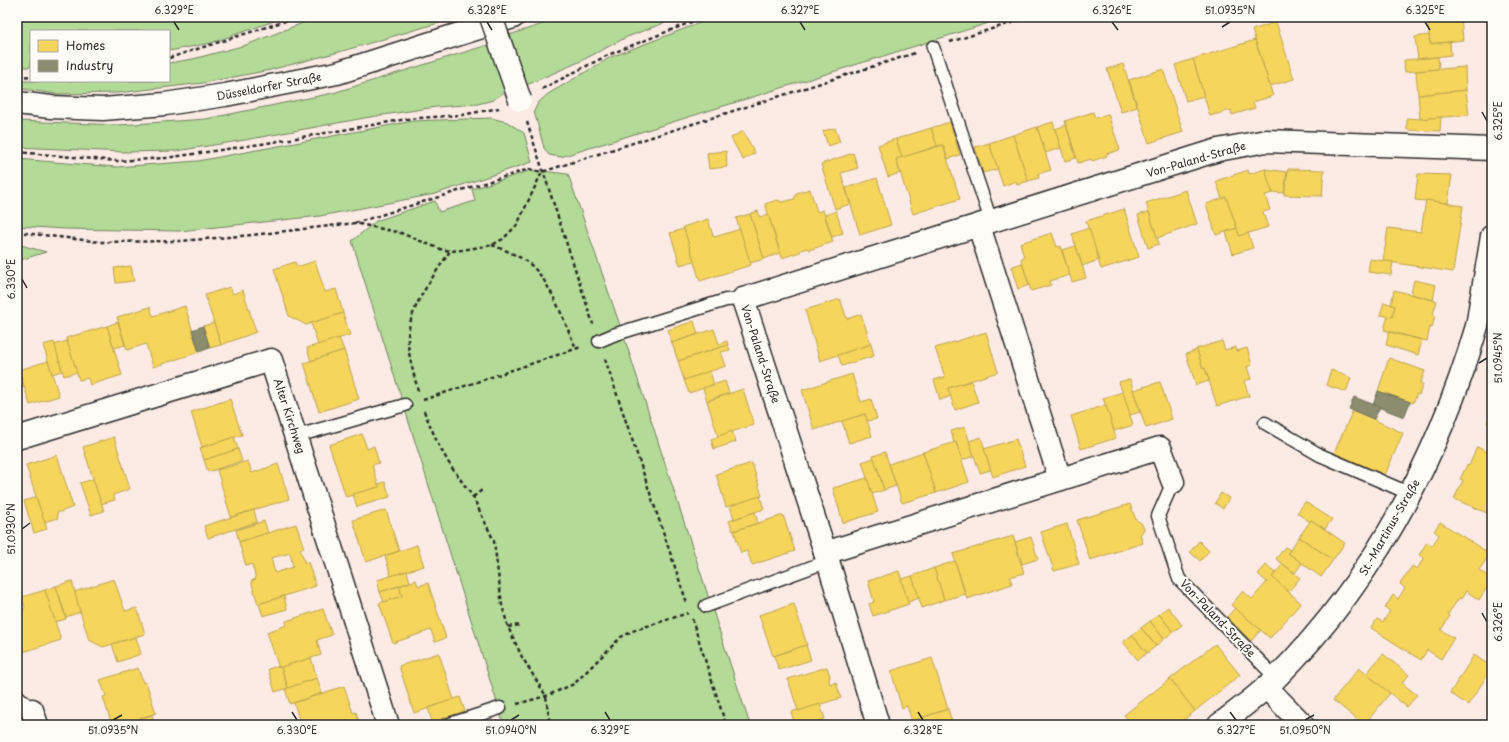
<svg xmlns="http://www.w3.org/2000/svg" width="1509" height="742" viewBox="0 0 1509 742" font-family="'Playpen Sans',sans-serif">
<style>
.green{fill:#b3da96;stroke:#6f8260}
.homes{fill:#f6d55c;stroke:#b9a24d;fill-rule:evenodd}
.industry{fill:#8c8c6e;stroke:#6f6f5a}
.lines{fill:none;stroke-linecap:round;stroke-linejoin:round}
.service-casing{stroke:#2b2b2b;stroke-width:15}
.minor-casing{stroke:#2b2b2b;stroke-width:25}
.secondary-casing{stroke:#2b2b2b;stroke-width:25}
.path{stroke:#2b2b2b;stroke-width:2.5;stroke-dasharray:4 3;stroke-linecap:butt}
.service{stroke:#fdfcf7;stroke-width:12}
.minor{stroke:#fdfcf7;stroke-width:22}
.secondary{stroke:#fdfcf7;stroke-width:22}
.minor-bridge-casing{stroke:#2b2b2b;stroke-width:25;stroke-linecap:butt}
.minor-bridge{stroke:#fdfcf7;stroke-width:22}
.ticks{fill:none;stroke:#2b2b2b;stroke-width:1.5}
.labels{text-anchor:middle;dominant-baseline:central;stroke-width:4;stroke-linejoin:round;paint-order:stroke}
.street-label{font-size:11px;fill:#2b2b2b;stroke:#fdfcf7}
.neatline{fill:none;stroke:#2b2b2b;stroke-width:1.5}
.ticks-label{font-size:10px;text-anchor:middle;fill:#2b2b2b}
</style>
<rect width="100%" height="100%" fill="#fceae4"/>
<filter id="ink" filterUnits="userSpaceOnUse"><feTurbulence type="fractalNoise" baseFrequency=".025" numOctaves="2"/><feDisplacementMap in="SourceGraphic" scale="8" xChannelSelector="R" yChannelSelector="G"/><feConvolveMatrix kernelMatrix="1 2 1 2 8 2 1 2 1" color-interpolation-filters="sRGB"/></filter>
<g filter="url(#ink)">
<g class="green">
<path d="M17 17H286L211 43 169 51V31H31V67H17Z"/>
<path d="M318 17H459L339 52 270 70 203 83 117 93 56 94 17 88V81H169V63L193 59 246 45Z"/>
<path d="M564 17H680L627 37 579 62 522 87 503 37Z"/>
<path d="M719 17H1008L561 157 549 155 544 148 534 111 538 103 548 94 611 57 710 19Z"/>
<path d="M494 43 509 89 493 100 478 104 436 107 370 117 245 140 176 151 124 152 17 147V121L119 125 206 119 333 93Z"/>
<path d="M491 118 507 122 524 133 532 162 435 194 320 216 179 231 65 229 17 226V159L116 167 198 161 413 121Z"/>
<path d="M532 170 568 174 626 343 750 725H504L352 241 376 221 435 201 439 212 475 201 472 189Z"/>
<path d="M17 244 46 252 17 261Z"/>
</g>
<g class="homes">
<path d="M1136 17H1151L1137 20Z"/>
<path d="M1427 17H1461L1463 40 1430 44Z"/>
<path d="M1276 22 1294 79 1270 86 1252 30Z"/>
<path d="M1429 35 1430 44 1450 42 1451 55 1418 59 1415 37Z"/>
<path d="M1255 40 1273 96 1253 102 1255 108 1232 115 1231 110 1210 116 1193 59Z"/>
<path d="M1438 57 1439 69 1405 72 1404 60Z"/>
<path d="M1193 59 1204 96 1186 101 1175 65Z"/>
<path d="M1123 64 1137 107 1121 112 1107 69Z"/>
<path d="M1465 67 1466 90 1418 95 1416 71Z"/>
<path d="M1163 69 1183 132 1149 143 1129 80Z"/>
<path d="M1466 90 1469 115 1420 119 1418 95Z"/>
<path d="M1093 112 1095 118 1108 114 1120 150 1106 154 1107 156 1092 161 1091 159 1078 163 1065 121Z"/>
<path d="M1441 117 1440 131 1407 130V118L1420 119Z"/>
<path d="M950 122 960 155 948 159 943 145 937 146 931 128Z"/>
<path d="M1053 122 1061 148 1045 153 1037 127Z"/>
<path d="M1066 125 1076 158 1065 161 1055 129Z"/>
<path d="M1037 127 1051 170 1038 174 1039 178 1028 181 1013 135Z"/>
<path d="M835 128 840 142 828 146 823 131Z"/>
<path d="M931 128 937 146 902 158 896 139Z"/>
<path d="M743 131 755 153 743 160 731 138Z"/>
<path d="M1013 135 1028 181 1017 185 1016 181 1003 186 989 143Z"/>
<path d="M896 139 902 158 896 159 900 173 888 177 878 145Z"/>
<path d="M989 143 998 169 983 173 975 147Z"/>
<path d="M943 145 960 199 913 214 896 159Z"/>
<path d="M726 151 727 167 709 169 707 153Z"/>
<path d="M853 153 858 168 841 173 850 204 835 209 821 164Z"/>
<path d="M1265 169 1273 193 1265 195 1270 210 1263 212 1268 227 1239 236 1226 197 1222 199 1216 181 1248 170 1249 174Z"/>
<path d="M1265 169 1287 172 1284 193 1272 192Z"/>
<path d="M1288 169 1324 170 1322 196 1284 195Z"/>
<path d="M1418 174 1452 175 1448 203 1415 200Z"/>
<path d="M877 178 891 225 860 235 846 188Z"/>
<path d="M810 189 817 212 823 210 833 242 809 250 807 248 801 250 800 252 782 258 765 204 777 200 783 202 794 199 797 193Z"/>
<path d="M1186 190 1197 224 1157 238 1146 203Z"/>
<path d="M1226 197 1237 228 1216 235 1206 204Z"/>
<path d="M1426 200 1463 206 1453 272 1383 261 1388 228 1421 232Z"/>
<path d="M1124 209 1139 257 1101 269 1086 221Z"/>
<path d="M758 211 760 217 768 214 780 253 764 259 750 214Z"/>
<path d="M836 211 843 233 832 237 825 215Z"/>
<path d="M1149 212 1159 244 1148 248 1138 215Z"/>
<path d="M750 214 764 259 750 263 736 218Z"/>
<path d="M708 219 713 236 715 237 740 229 751 265 700 281 683 227Z"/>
<path d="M1089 228 1099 260 1082 266 1072 234Z"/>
<path d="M1237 228 1239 236 1248 233 1253 248 1233 254 1226 232Z"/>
<path d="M684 229 694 261 680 265 670 233Z"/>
<path d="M1052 233 1057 247 1060 246 1070 275 1050 281 1051 285 1031 291 1021 259 1024 257 1020 243Z"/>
<path d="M1076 246 1086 278 1072 282 1062 250Z"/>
<path d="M1370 259 1393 262 1391 275 1368 272Z"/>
<path d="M315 261 325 292 336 289 343 313 306 325 289 316 274 269 295 262 297 267Z"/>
<path d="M1022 263 1029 285 1018 289 1011 267Z"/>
<path d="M131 266 134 281 116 283 114 268Z"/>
<path d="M1414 280 1436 285 1433 300 1411 294Z"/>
<path d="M230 287 233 294 243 290 256 332 221 345 205 295Z"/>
<path d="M1394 290 1437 301 1433 314 1435 315 1432 328 1430 327 1427 341 1384 330 1388 316 1392 317 1395 306 1391 305Z"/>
<path d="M840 299 847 319 861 314 871 344 820 361 805 310Z"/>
<path d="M1384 302 1395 306 1392 317 1380 315Z"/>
<path d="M185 306 199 352 153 367 146 344 127 350 117 317 150 307 153 316Z"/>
<path d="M343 313 350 335 318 345 311 323Z"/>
<path d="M694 321 698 334 672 343 668 330Z"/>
<path d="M118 322 125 345 114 348 107 326Z"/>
<path d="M214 323 221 345 210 348 203 326Z"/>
<path d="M107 326 122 375 90 385 88 378 79 380 66 338Z"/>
<path d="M714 329 719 344 727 341 728 345 678 361 672 343Z"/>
<path d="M986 332 998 372 948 388 951 396 940 400 934 380 945 377 935 348Z"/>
<path d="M1389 332 1422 340 1418 355 1386 345Z"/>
<path d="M339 338 344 350 311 361 307 348Z"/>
<path d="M67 341 77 372 64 376 54 345Z"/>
<path d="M1222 341 1225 350 1236 347 1237 351 1247 348 1252 365 1247 367 1251 379 1244 381 1249 396 1217 406 1205 368 1203 369 1196 349Z"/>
<path d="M54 342 62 371 52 374 43 345Z"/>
<path d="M871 344 874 356 842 366 838 355Z"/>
<path d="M728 345 730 350 721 352 726 366 684 380 678 361Z"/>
<path d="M344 350 359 399 319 412 304 363Z"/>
<path d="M1197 350 1203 369 1205 368 1209 381 1196 385 1186 354Z"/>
<path d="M1389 358 1425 371 1420 384H1423L1419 395 1417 394 1413 403 1378 391Z"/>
<path d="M48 361 59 396 30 405 19 370Z"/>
<path d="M17 364 24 387 17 390Z"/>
<path d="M1331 370 1351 378 1346 392 1326 385Z"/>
<path d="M710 371 714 385 689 393 684 380Z"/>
<path d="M852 374 861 402 871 399 877 419 867 421 865 414 814 430 802 390Z"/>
<path d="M1130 379 1140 412 1130 415 1119 382Z"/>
<path d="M725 381 729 393 707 401 703 388Z"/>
<path d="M971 381 978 402 955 410 948 388Z"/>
<path d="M1160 382 1172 419 1146 428 1133 390Z"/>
<path d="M743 389 754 425 718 436 707 401Z"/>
<path d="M1123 392 1133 425 1114 431 1103 398Z"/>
<path d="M230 399 242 435 202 447 191 412Z"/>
<path d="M1106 405 1116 438 1081 449 1071 416Z"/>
<path d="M1492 408V425L1487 423Z"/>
<path d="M1353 410 1403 433 1385 475 1334 453Z"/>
<path d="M865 414 872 436 849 443 842 421Z"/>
<path d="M965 427 974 456 962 460 956 442 954 443 951 431Z"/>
<path d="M732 431 736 442 714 449 711 439Z"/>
<path d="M362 434 367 449 374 446 379 463 372 465 379 487 346 497 329 445Z"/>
<path d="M114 437 130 489 113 495 115 500 101 504 83 447Z"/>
<path d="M234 437 238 449 204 460 200 448Z"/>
<path d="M981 437 991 470 980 473 969 441Z"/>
<path d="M1016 439 1025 466 993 477 984 449Z"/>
<path d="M956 442 969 482 936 493 923 452Z"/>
<path d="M1477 447 1492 454V515L1454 499 1463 480 1460 479 1467 465 1469 466Z"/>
<path d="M238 449 242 461 208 472 204 460Z"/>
<path d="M885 452 896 486 884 490 873 456Z"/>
<path d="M923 452 936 493 902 503 889 464Z"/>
<path d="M57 455 73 507 57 513 58 518 44 522 26 465Z"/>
<path d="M874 458 884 490 872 494 862 462Z"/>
<path d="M248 461 252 473 278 464 289 499 231 517 217 470Z"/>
<path d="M752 463 762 496 726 507 716 474Z"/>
<path d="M867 478 878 512 843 523 833 488Z"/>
<path d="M93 479 104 511 91 515 80 483Z"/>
<path d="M385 482 390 497 357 507 353 494 379 487 378 484Z"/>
<path d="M1221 493 1229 498 1223 509 1215 503Z"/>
<path d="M760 496 764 509 734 519 730 506Z"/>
<path d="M36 497 47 529 34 533 24 501Z"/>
<path d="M1305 502 1332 519 1325 529 1311 520 1310 522 1297 513Z"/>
<path d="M1130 504 1136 520 1141 523 1144 529 1140 535 1143 543 1090 560 1077 520Z"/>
<path d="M254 510 257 522 208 538 204 526Z"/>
<path d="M386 510 399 551 366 562 353 520Z"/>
<path d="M755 512 758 523 733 531 729 521Z"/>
<path d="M783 515 795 551 752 565 747 551 741 553 734 531Z"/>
<path d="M1311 520 1345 543 1333 560 1299 537Z"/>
<path d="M264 521 268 533 239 542 236 530Z"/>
<path d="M1440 522 1490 554 1479 570 1492 579 1479 600 1466 591 1461 599 1459 598 1448 614 1450 616 1441 630 1454 638 1441 659 1427 650 1421 660 1371 628 1377 619 1383 622 1390 611 1385 608 1393 595 1398 599 1405 588 1400 584 1412 566 1417 569 1424 558 1419 555 1427 542 1432 546 1439 535 1434 531Z"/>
<path d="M296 524 304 548 300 549 305 563 308 562 316 586 258 604 251 581 256 579 252 564 246 566 239 542ZM290 553 293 567 275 573 271 558Z"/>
<path d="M1067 524 1079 564 1054 571 1041 532Z"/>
<path d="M1013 536 1024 573 1010 577 1012 584 967 599 953 554Z"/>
<path d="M1031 537 1038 559 1022 564 1015 542Z"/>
<path d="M1299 537 1333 560 1321 577 1288 553Z"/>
<path d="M1199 541 1209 551 1200 561 1190 552Z"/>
<path d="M417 545 424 566 391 576 385 556Z"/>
<path d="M1285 547 1290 550 1288 553 1302 563 1295 573 1276 559Z"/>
<path d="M955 561 965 594 944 600 934 568Z"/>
<path d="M1283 564 1300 578 1288 592 1272 577Z"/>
<path d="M1266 565 1275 573 1272 577 1301 603 1270 638 1231 605 1243 591 1252 599 1267 582 1258 574Z"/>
<path d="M934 568 944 600 922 608 912 576Z"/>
<path d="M407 571 410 582 380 592 377 580Z"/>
<path d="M899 571 909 604 873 616 869 604 874 602 868 581Z"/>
<path d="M912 576 919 598 908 602 901 579Z"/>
<path d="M114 579 125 611 137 608 145 634 103 647 89 640 74 592Z"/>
<path d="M416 580 418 586 428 583 446 638 435 642 431 630 393 643 379 603 402 596 399 586Z"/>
<path d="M72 581 80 612 66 617 56 586Z"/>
<path d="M56 586 66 619 55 622 45 590Z"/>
<path d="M399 586 402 596 384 602 380 592Z"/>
<path d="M45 590 61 640 17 654V615L22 613 25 607 22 597Z"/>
<path d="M284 596 287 609 263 616 259 604Z"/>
<path d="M794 604 807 645 773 656 759 615Z"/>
<path d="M1168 607 1182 625 1173 632 1159 614Z"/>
<path d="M1235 608 1261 630 1251 641 1227 617Z"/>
<path d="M323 609 332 635 317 640 321 655 279 668 267 632 287 625 286 621Z"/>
<path d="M1159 614 1173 632 1164 639 1150 621Z"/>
<path d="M1150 621 1164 639 1156 646 1141 628Z"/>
<path d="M1141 628 1156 646 1147 653 1132 635Z"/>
<path d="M1132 635 1147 653 1138 660 1123 642Z"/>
<path d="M136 637 141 654 118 662 112 644Z"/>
<path d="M1215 644 1240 675 1195 711 1170 679Z"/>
<path d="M806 645 811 660 779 670 774 656Z"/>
<path d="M439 653 454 700 414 713 399 666Z"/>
<path d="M1383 654 1409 675 1402 683 1417 695 1407 707 1366 674Z"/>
<path d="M1474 655 1492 667V668L1468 705 1450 693Z"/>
<path d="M311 658 317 678 288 688 281 667Z"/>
<path d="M932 658 948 709 912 721 907 706 902 708 891 671Z"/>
<path d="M278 666 279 668 281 667 288 688 275 692 268 669Z"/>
<path d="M827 667 830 676 829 680 830 684 836 682 841 698 798 711 788 679Z"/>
<path d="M138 668 143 683 146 682 156 713 120 725H112L103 697 106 696 100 680Z"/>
<path d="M1359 668 1390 693 1364 725 1333 700Z"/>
<path d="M317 678 322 693 290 704 285 689Z"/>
<path d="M1170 679 1195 711 1177 725H1132L1124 715Z"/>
<path d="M344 686 353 713 356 712 360 725H301L294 703Z"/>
<path d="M460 697 465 711 432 722 428 708Z"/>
<path d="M820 704 825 719 805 725H795L791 712 798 710V711Z"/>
<path d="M948 709 953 725H917L915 720Z"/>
<path d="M152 715 155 725H120Z"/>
</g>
<g class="industry">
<path d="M203 326 210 348 199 352 192 330Z"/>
<path d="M1378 391 1410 402 1404 417 1373 405Z"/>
<path d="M1354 397 1380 407 1374 419 1349 409Z"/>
</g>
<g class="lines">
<defs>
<g id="service">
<path d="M933 47 991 221"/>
<path d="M599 341 613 335 726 300 743 299"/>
<path d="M1265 423 1320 455 1411 494"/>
<path d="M297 436 405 405"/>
<path d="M1173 482 1158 516 1179 579 1276 678"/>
<path d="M706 606 828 561"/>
<path d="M17 695 32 710"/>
<path d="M447 725 500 708"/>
</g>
<g id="minor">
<path d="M979 226 1060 479"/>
<path d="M17 438 271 360 388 725"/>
<path d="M825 553 1160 448 1173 482"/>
<path d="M1266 687 1303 725"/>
<path d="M32 710 37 725"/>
<path d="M878 725 828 561 743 299 1218 150 1266 141 1492 149"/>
<path d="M1219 725C1238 710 1258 696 1275 679 1373 581 1438 458 1477 326 1479 316 1480 306 1482 296 1485 276 1489 256 1492 236"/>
</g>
<path id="secondary" d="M17 103 51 107 103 109 165 104 225 95 337 73 513 17"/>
</defs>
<use href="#service" class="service-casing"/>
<use href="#minor" class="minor-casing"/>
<use href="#secondary" class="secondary-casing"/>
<g class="path">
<path d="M950 42 1030 17"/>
<path d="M169 58 298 17"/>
<path d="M18 77 31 76"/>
<path d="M542 89 608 55 704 17"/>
<path d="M527 122 593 324"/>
<path d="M17 152 117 161 166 158 261 144 407 119 462 115 499 108"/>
<path d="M355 223 529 169 542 172"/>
<path d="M17 232 100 242 180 241 252 235 355 223 401 233 440 249 450 251 462 250 492 245 503 239 517 225 542 172 915 53"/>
<path d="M492 245C507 251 524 257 535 269 553 288 565 324 576 348"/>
<path d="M605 359 687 603"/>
<path d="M418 391C414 374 408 356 408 339 408 308 434 276 450 251"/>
<path d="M423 400 581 347"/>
<path d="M424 411 438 444 450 465 473 497 494 541 502 605 508 627 522 657 546 696 550 725"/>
<path d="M473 497 482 490"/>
<path d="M692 619 726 725"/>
<path d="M508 627 520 625"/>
<path d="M517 704 546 696 574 684 621 637 635 630 688 613"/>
</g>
<use href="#service" class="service"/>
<use href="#minor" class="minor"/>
<use href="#secondary" class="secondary"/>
<defs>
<path id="minor-bridge" d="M491 17 520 100"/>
</defs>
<use href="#minor-bridge" class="minor-bridge-casing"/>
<use href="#minor-bridge" class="minor-bridge"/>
</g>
</g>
<path class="ticks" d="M174 22 179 30M487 22 492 30M800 22 805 30M1112 22 1118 30M1425 22 1430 30M1222 27 1230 22M1482 112 1487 121M22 279 27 288M1479 363 1487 358M22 529 30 523M1482 613 1487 622M292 712 297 720M605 712 610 720M918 712 923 720M1230 712 1236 720M113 720 122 715M511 720 519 715M1305 720 1314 715"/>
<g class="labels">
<g class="street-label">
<text transform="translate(269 86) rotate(-11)">Düsseldorfer Straße</text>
<text transform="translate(1196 159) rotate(-16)">Von-Paland-Straße</text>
<text transform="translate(761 354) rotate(72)">Von-Paland-Straße</text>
<text transform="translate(290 416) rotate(72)">Alter Kirchweg</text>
<text transform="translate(1389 527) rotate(-60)">St.-Martinus-Straße</text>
<text transform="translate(1218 618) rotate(46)">Von-Paland-Straße</text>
</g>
</g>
<rect width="1509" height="742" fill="none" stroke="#fdfcf7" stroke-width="44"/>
<rect x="30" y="30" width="140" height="52" fill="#fdfcf7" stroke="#a9a8a5"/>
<rect x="38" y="40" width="20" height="12" fill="#f6d55c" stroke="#a9a8a5"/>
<text x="66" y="50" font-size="12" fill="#2b2b2b">Homes</text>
<rect x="38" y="60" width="20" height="12" fill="#8c8c6e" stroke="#a9a8a5"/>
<text x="66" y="70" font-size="12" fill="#2b2b2b">Industry</text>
<rect x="22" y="22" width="1465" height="698" class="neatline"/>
<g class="ticks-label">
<text x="174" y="14">6.329°E</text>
<text x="487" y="14">6.328°E</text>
<text x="800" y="14">6.327°E</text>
<text x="1112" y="14">6.326°E</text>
<text x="1230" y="14">51.0935°N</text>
<text x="1425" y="14">6.325°E</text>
<text transform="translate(1498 121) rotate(-90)" y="4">6.325°E</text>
<text transform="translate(11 279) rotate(-90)" y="4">6.330°E</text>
<text transform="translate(1498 358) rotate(-90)" y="4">51.0945°N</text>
<text transform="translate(11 529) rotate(-90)" y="4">51.0930°N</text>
<text transform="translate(1498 622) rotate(-90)" y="4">6.326°E</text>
<text x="113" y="734">51.0935°N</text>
<text x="297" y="734">6.330°E</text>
<text x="511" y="734">51.0940°N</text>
<text x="610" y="734">6.329°E</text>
<text x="923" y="734">6.328°E</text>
<text x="1236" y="734">6.327°E</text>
<text x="1305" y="734">51.0950°N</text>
</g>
</svg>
